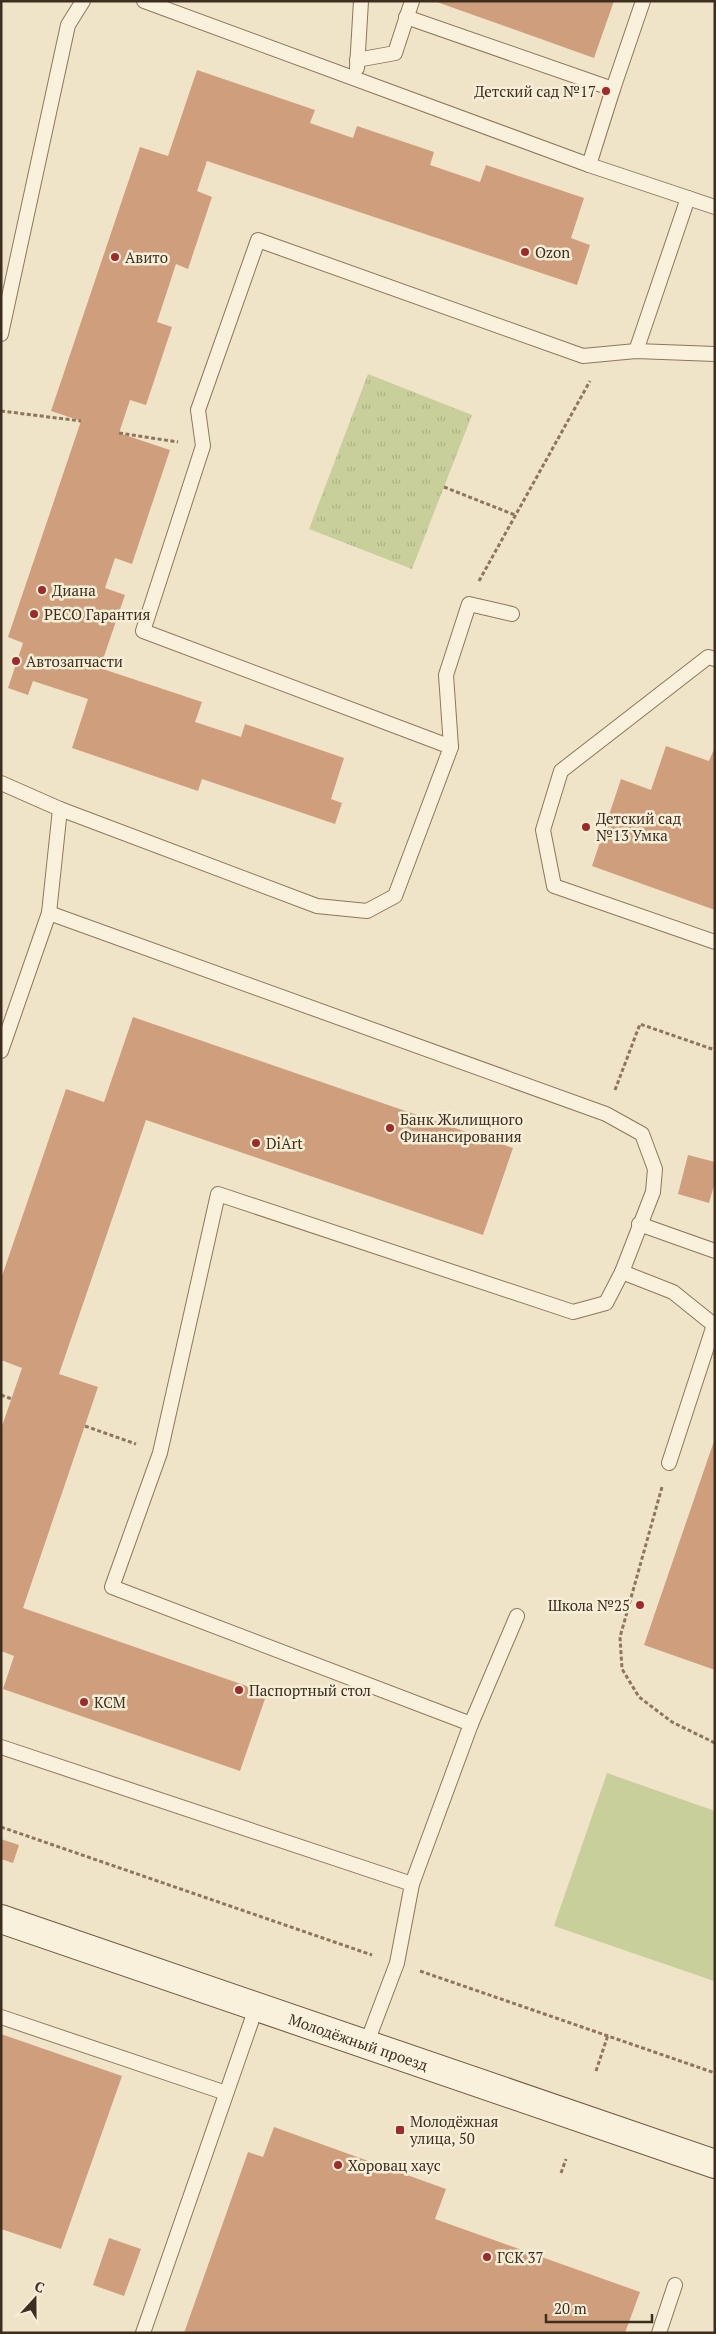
<svg xmlns="http://www.w3.org/2000/svg" width="716" height="2334" viewBox="0 0 716 2334" font-family="'PT Serif',serif">
<style>
.park{fill:url(#park-tufts)}
.pitch{fill:#c9cf9b}
.building{fill:#cf9f7d}
.lines{fill:none;stroke-linecap:round;stroke-linejoin:round}
.lane-casing{stroke:#8d765c;stroke-width:16}
.secondary-casing{stroke:#6f573f;stroke-width:30}
.path{stroke:#8d765c;stroke-width:3;stroke-dasharray:4 2.5;stroke-linecap:butt}
.lane{stroke:#faf1dc;stroke-width:14}
.secondary{stroke:#faf1dc;stroke-width:28}
.poi-dot{fill:#9e2a2b;stroke:#f7eed8;stroke-width:2}
.labels{text-anchor:middle;dominant-baseline:central;stroke-width:5;stroke-linejoin:round;paint-order:stroke}
.poi-label{font-size:15px;fill:#3d2e20;stroke:#f7eed8;text-anchor:start}
.street-label{font-size:15px;fill:#3d2e20;stroke:#f7eed8}
</style>
<defs>
<pattern id="park-tufts" width="24" height="20" patternUnits="userSpaceOnUse" patternTransform="scale(1.25)"><rect width="24" height="20" fill="#c9cf9b"/><path d="M3 7l-1-3M5 7V3M7 7l1-3M15 17l-1-3M17 17v-4M19 17l1-3" fill="none" stroke="#aeb285"/></pattern>
</defs>
<rect width="100%" height="100%" fill="#f0e4c8"/>
<path class="park" d="M368 374 472 415 412 569 309 529Z"/>
<path class="pitch" d="M607 1773 715 1811 714 1981 554 1926Z"/>
<g class="building">
<path d="M434 1H614L594 58Z"/>
<path d="M197 70 315 110 310 123 353 138 357 126 434 152 430 165 480 182 486 165 584 198 571 238 590 245 577 285 207 161 197 191 212 197 188 269 176 264 157 322 172 327 146 405 130 400 119 433 170 450 132 564 115 558 105 588 125 595 100 668 202 702 195 722 241 737 245 724 344 758 331 799 342 803 335 824 202 779 198 791 72 748 88 699 33 681 28 695 8 688 23 643 8 637 81 421 51 411 140 147 168 156Z"/>
<path d="M666 746 709 761 715 747V910L592 866 621 779 651 790Z"/>
<path d="M133 1017 513 1148 483 1235 146 1120 59 1374 98 1387 23 1608 267 1693 240 1771 3 1689 14 1656 1 1651V1429L22 1368 1 1360V1279L66 1089 104 1102Z"/>
<path d="M688 1155 715 1162V1182L709 1203 678 1194Z"/>
<path d="M714 1441H715V1670L644 1645Z"/>
<path d="M1 1839 19 1845 13 1863 1 1859Z"/>
<path d="M1 2034 122 2076 61 2249 1 2229Z"/>
<path d="M274 2127 446 2189 435 2219 640 2292 625 2333H184L248 2152 263 2157Z"/>
<path d="M109 2238 141 2249 124 2296 93 2285Z"/>
</g>
<g class="lines">
<defs>
<g id="lane">
<path d="M144 1 589 165 688 198 636 351"/>
<path d="M406 17 613 89 643 1"/>
<path d="M357 60 395 53 412 1"/>
<path d="M357 68 361 1"/>
<path d="M589 165 613 89"/>
<path d="M688 198 715 207"/>
<path d="M1 334 68 25 83 1"/>
<path d="M715 659 708 657 561 771 543 830 554 886 715 942"/>
<path d="M451 747 143 631 203 446 198 410 258 240 583 356 636 351 715 354"/>
<path d="M1 783 60 809 49 913"/>
<path d="M60 809 317 906 367 911 395 896 451 747 446 675 469 604 512 614"/>
<path d="M1 1051 49 913 606 1114 642 1134 655 1169 653 1192 622 1272 606 1303 573 1312 218 1194 160 1453 112 1587 471 1724 412 1884 397 1963 366 2045"/>
<path d="M639 1224 715 1251"/>
<path d="M622 1272 673 1292 714 1325 669 1463"/>
<path d="M471 1724 517 1616"/>
<path d="M1 1747 412 1884"/>
<path d="M1 2017 226 2093"/>
<path d="M143 2333 256 2008"/>
<path d="M659 2333 675 2285"/>
</g>
<g id="secondary">
<path id="s1" d="M1 1919 715 2164"/>
</g>
</defs>
<use href="#lane" class="lane-casing"/>
<use href="#secondary" class="secondary-casing"/>
<g class="path">
<path d="M1 411 81 421"/>
<path d="M119 433 178 442"/>
<path d="M444 487 515 515"/>
<path d="M479 581 590 381"/>
<path d="M615 1090 640 1024 715 1050"/>
<path d="M1 1395 12 1399"/>
<path d="M85 1426 136 1444"/>
<path d="M662 1487 620 1637 622 1669 639 1697 672 1722 715 1743"/>
<path d="M1 1827 372 1955"/>
<path d="M420 1971 715 2073"/>
<path d="M596 2071 608 2035"/>
<path d="M561 2173 566 2159"/>
</g>
<use href="#lane" class="lane"/>
<use href="#secondary" class="secondary"/>
</g>
<g class="poi-dot">
<circle cx="606" cy="91" r="5"/>
<circle cx="525" cy="252" r="5"/>
<circle cx="115" cy="257" r="5"/>
<circle cx="42" cy="590" r="5"/>
<circle cx="34" cy="614" r="5"/>
<circle cx="16" cy="661" r="5"/>
<circle cx="586" cy="827" r="5"/>
<circle cx="390" cy="1128" r="5"/>
<circle cx="256" cy="1143" r="5"/>
<circle cx="640" cy="1605" r="5"/>
<circle cx="239" cy="1690" r="5"/>
<circle cx="84" cy="1702" r="5"/>
<rect x="395" y="2125" width="10" height="10" rx="2.5"/>
<circle cx="338" cy="2165" r="5"/>
<circle cx="487" cy="2257" r="5"/>
</g>
<g class="labels">
<g class="poi-label">
<text x="596" y="91" text-anchor="end">Детский сад №17</text>
<text x="535" y="252">Ozon</text>
<text x="125" y="257">Авито</text>
<text x="52" y="590">Диана</text>
<text x="44" y="614">РЕСО Гарантия</text>
<text x="26" y="661">Автозапчасти</text>
<text x="596" y="818">Детский сад<tspan x="596" dy="17">№13 Умка</tspan></text>
<text x="400" y="1119">Банк Жилищного<tspan x="400" dy="17">Финансирования</tspan></text>
<text x="266" y="1143">DiArt</text>
<text x="630" y="1605" text-anchor="end">Школа №25</text>
<text x="249" y="1690">Паспортный стол</text>
<text x="94" y="1702">КСМ</text>
<text x="410" y="2121">Молодёжная<tspan x="410" dy="17">улица, 50</tspan></text>
<text x="348" y="2165">Хоровац хаус</text>
<text x="497" y="2257">ГСК 37</text>
</g>
<g class="street-label">
<text stroke="none"><textPath href="#s1" startOffset="378">Молодёжный проезд</textPath></text>
</g>
</g>
<rect width="716" height="2334" fill="none" stroke="#3d2e20" stroke-width="5"/>
<g transform="translate(35 2299) rotate(21)" stroke="#f7eed8" stroke-width="4" paint-order="stroke">
<path d="M0-4L9 19L0 12L-9 19Z" fill="#3d2e20"/>
<text y="-8" font-size="14" font-weight="bold" text-anchor="middle" fill="#3d2e20">С</text>
</g>
<path d="M546 2314v8h106v-8" fill="none" stroke="#3d2e20" stroke-width="2.5"/>
<text x="554" y="2314" font-size="15" fill="#3d2e20" stroke="#f7eed8" stroke-width="4" paint-order="stroke">20 m</text>
</svg>
